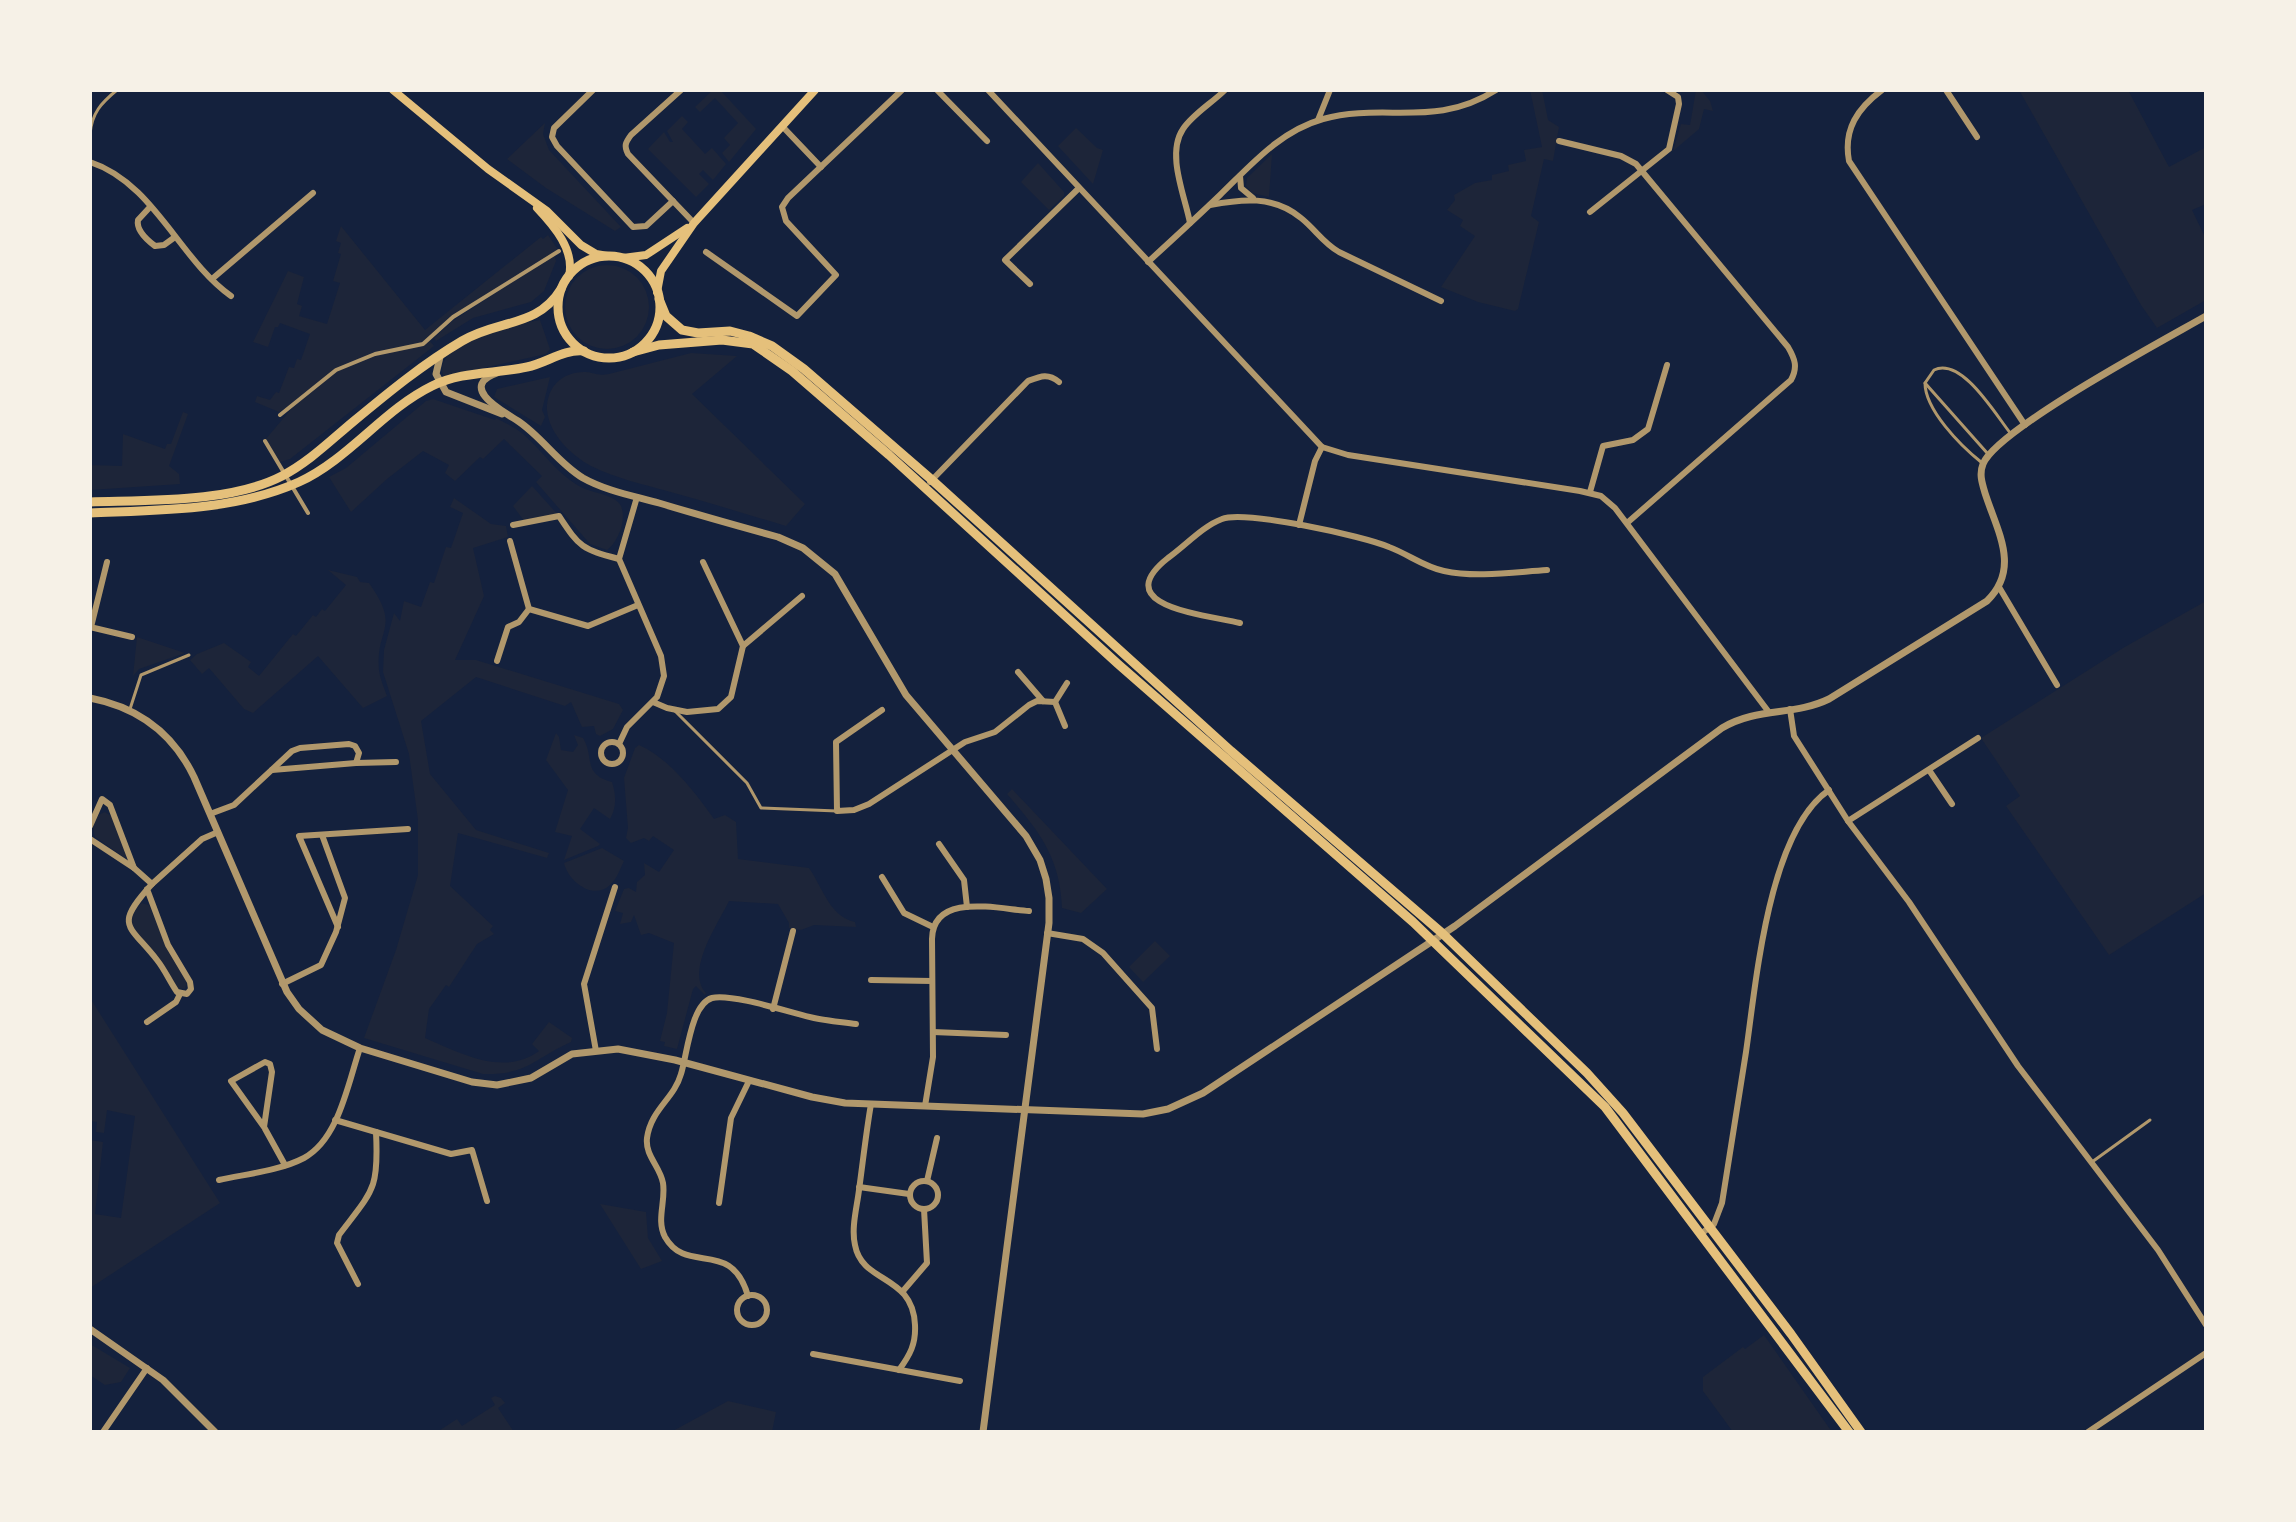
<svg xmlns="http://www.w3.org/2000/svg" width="2296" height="1522" viewBox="0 0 2296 1522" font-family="Commissioner,sans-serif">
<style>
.green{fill:#1d2539}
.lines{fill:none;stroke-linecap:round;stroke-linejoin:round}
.service{stroke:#b1986c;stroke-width:3}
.pedestrian{stroke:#b1986c;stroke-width:4}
.minor{stroke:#b1986c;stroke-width:6}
.tertiary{stroke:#b1986c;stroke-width:7}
.secondary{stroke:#e5c07b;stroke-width:8}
.primary{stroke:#e5c07b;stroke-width:9}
</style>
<rect width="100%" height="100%" fill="#14213d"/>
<g class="green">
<path d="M713 90 721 91 756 129 729 162 722 153 730 145 724 138 738 123 715 98 700 112 695 107Z"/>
<path d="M1530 90H1542L1548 120 1559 127 1553 161 1544 159 1531 216 1539 222 1518 309 1515 311 1478 302 1441 287 1475 236 1460 226 1463 220 1447 210 1455 200 1454 195 1475 183 1492 180V175L1509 171 1508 165 1526 161 1524 150 1542 147Z"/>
<path d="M1696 90H1701L1710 101 1713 111 1704 109 1699 129 1673 151 1681 124 1690 125Z"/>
<path d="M2019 90H2128L2169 167 2206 147V204L2192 210 2206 239V300L2157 328 2141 305Z"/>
<path d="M682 116 688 122 682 129 705 154 712 148 726 164 713 180 703 170 699 174 709 184 696 197 648 149 664 132 670 142H673L667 131Z"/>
<path d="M545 123 543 134 549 150 621 227 615 231 546 188 507 159Z"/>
<path d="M1076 128 1097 148 1103 150 1093 184 1058 146Z"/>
<path d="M1272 154 1269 197 1252 193 1246 186 1247 178Z"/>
<path d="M1038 163 1064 192V196L1049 210 1021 182Z"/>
<path d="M341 226 425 330 541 237 543 239 548 235 559 251 554 253 556 261 544 291 531 302 473 318 436 341 434 338 451 322 546 260 453 317 428 339 434 346 290 459 280 462 265 440 298 401 279 412 255 402 257 396 270 400 276 392 279 393 289 367 294 368 297 359 301 360 310 334 280 323 278 327H275L268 347 253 342 288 271 304 277 297 304 302 306 299 316 327 324 340 283 333 281 341 254 338 253 341 243 336 241Z"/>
<circle cx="607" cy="307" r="42"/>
<path d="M540 320 550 349 546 354 444 377C428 343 518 324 540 320Z"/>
<path d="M691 353 737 356 692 394 805 504 786 526C746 514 707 502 667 491 642 484 615 478 591 466 571 455 549 434 547 410 546 387 563 371 586 372 596 373 596 376 609 374Z"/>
<path d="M550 377 542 410 545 417 541 426 494 397 497 389Z"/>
<path d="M433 399 495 420 496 418C505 423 515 427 523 434 544 452 557 475 583 488 593 493 616 495 621 506 627 520 618 542 607 550L590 544 536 482 542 476 504 439 483 459 480 457 455 481 445 473 449 465 423 451 387 479 351 512 329 477 346 468 426 401Z"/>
<path d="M183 412 188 414 169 466 179 474 180 484 90 490V465L122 466 123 434 165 449 167 444H171Z"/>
<path d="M532 486 559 516 525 522 513 506Z"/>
<path d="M454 498 491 524 506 526 508 537 473 548 484 596 455 660H476L619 704 623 710 613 729 600 736 596 734 594 726 582 727 571 702 565 706 476 677 421 721 430 774 476 830 549 853 547 858 458 833 450 886 493 926 490 930 494 934 477 944 449 987 446 985 429 1009 425 1038C460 1053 504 1077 539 1051L532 1044 549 1022 572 1038 571 1042C533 1059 528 1075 483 1074L364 1038 396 950 418 875V820L409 754 383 672 384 650 394 613 400 621 404 601 421 607 430 582 434 583 446 547 451 548 463 513 450 507Z"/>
<path d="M328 570 357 577 360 582 369 583C402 629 375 628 379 670 380 679 384 687 387 696L363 708 318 656 253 713 244 709 209 668 202 674 190 660 197 654 224 643 251 662 248 667 259 676 293 634 296 636 313 615 316 617 322 609 325 611 346 585Z"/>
<path d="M2206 601V893L2109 955 2006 806 2020 796 1981 738 2123 648Z"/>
<path d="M137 637 185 653 139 669 133 676Z"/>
<path d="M556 733 559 737 561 750 573 752 578 745 574 735 583 738C595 758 582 774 612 782 616 795 617 807 610 819L594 808 580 829 600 844 598 846 564 860 572 836 555 832 568 790 546 760Z"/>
<path d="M639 745C670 759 694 791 714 819L725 815 736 822 738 859 809 868C823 888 830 917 855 922L856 927 814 925 801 930 789 928V923L778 904 729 901C718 924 685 971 706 993L705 995 696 986 693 989 677 1049 664 1046 665 1042 660 1041 667 1013 674 943 649 933 641 935 634 915 631 922 620 924 623 913 615 911 624 889 629 888 636 892 637 882 645 875 644 863 659 872 674 850 653 836 649 841 644 838 631 843 626 838 628 828 624 778 635 748Z"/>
<path d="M1012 789 1107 889 1081 913 1062 908C1060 857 1039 831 1007 794Z"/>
<path d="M105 812 114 818 127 855 125 858 95 837C92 826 93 816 105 812Z"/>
<path d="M602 848 624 861C620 869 617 879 610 885 593 901 568 881 564 863Z"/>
<path d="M141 903 149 905 167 949 187 982 185 989 178 988C167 974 131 936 132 920 133 913 137 908 141 903Z"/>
<path d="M1155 941 1170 956 1143 982 1129 967Z"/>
<path d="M90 998 220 1203 90 1288V1140L103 1142 95 1214 121 1218 135 1116 107 1110 104 1133 96 1132 97 1122 90 1121Z"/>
<path d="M600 1204 646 1212 648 1238 662 1261 641 1269Z"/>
<path d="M1764 1335 1832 1432H1733L1703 1391V1377L1743 1347 1745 1349Z"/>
<path d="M90 1344 130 1368 121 1382 105 1385 90 1375Z"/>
<path d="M495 1396 501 1398 505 1403 498 1408 514 1432H437L457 1419 462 1426 495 1405 491 1398Z"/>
<path d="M728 1401 776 1412 772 1432H671Z"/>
</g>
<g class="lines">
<g class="service">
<path d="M90 134C92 113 101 103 117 90"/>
<path d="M1925 383 1988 454"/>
<path d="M1981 462C1961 446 1925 410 1925 383L1934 370C1962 357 1995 414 2011 434"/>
<path d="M130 709 141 675 189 655"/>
<path d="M674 710 747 783 761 808 837 811"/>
<path d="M2092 1162 2150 1120"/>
</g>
<g class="pedestrian">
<path d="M280 415 336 370 375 354 423 344 453 317 559 251"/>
<path d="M265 441 308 513"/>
</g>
<g class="minor">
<path d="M593 90 554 128 552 137 557 146 633 227 646 226 673 201"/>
<path d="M681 90 631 135C625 143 624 146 628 154L694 223"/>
<path d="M937 90 987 141"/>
<path d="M988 90 1322 447 1348 455 1580 491 1601 496 1615 508 1768 711"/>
<path d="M1882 90C1858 108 1843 129 1849 161L2025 425"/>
<path d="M1946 90 1977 137"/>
<path d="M1318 120 1330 90"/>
<path d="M782 126 821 167"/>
<path d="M1559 141 1621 156 1636 164 1788 347C1795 359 1798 367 1791 380L1627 523"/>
<path d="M90 162C154 183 179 259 231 296"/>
<path d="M1240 176 1241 188 1253 198"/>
<path d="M1210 205C1241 199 1274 195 1301 218 1315 229 1323 243 1339 252L1441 301"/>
<path d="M150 207 138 220C136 230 147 240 155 246L164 245 175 237"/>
<path d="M1590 212 1669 149 1679 104 1678 97 1667 90"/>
<path d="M1190 223C1185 196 1166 154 1183 129 1193 114 1212 103 1225 90"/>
<path d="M706 252 797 316 836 275 786 221 782 207 788 198 902 90"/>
<path d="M1148 262C1172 240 1196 218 1220 195 1251 165 1280 131 1323 119 1384 102 1435 129 1496 90"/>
<path d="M212 279 313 193"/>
<path d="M1030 284 1005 260 1078 189"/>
<path d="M930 482 1028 381C1041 376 1048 373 1059 382"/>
<path d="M1590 492 1603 446 1633 440 1648 429 1667 365"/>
<path d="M513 525 559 516C580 548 582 549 619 559"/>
<path d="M1299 525 1315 461 1322 447"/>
<path d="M510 541 529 609 588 626 638 605"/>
<path d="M1999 587 2057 685"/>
<path d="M1240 623C1208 615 1106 607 1168 558 1185 546 1203 526 1222 519 1244 510 1364 536 1389 547 1408 554 1424 567 1444 571 1476 578 1515 572 1547 570"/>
<path d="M90 627 132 637"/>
<path d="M91 627 107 562"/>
<path d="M743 646 802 596"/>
<path d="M497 661 508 627 519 622 529 609"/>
<path d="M1018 672 1043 701"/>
<path d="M653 702 667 708 687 712 718 709 731 697 743 646 703 562"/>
<path d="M1055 702 1065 726"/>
<path d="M1790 709 1794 736 1848 821 1909 902 2018 1066 2158 1250 2206 1325"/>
<path d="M882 710 836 742 837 811 854 810 869 804 965 742 995 732 1029 705 1037 701 1055 702 1067 683"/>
<circle cx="612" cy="753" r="11"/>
<path d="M619 744 627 727 657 697 664 676 661 656 619 559 637 497"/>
<path d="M272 770 356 763"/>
<path d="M1929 770 1952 804"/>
<path d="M210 814 234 805 292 751 300 748 349 744 355 746 359 753 356 763 396 762"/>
<path d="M1848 821 1978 738"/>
<path d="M90 826 102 799 110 805 134 868"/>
<path d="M90 839 134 868 152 884"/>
<path d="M939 844 964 880 967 907"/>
<path d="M882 877 904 913 933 927"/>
<path d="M147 889 168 945 190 982 191 989 187 994 177 992C170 982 165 970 157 960 129 924 113 927 152 884L202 839 218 832"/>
<path d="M338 927 299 836 408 829"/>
<path d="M1047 933 1083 939 1103 953 1152 1008 1157 1049"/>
<path d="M871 980 932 981"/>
<path d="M282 984 321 965 336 932 345 898 322 835"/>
<path d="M773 1009 793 931"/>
<path d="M147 1022 176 1002 180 994"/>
<path d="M933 1032 1006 1035"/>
<path d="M596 1051 584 984 615 887"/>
<path d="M871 1104C866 1133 863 1161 859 1190 857 1207 851 1228 855 1245 862 1284 913 1274 915 1325 916 1344 910 1355 899 1370"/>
<path d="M925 1106 933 1057 932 939C933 892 998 909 1029 911"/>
<path d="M335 1120 451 1154 472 1150 487 1201"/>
<path d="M264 1127 272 1072 270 1064 265 1062 231 1081 264 1127 285 1165"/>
<path d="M219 1180C246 1174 279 1171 304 1158 339 1139 348 1083 360 1048"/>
<circle cx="924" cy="1195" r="14"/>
<path d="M927 1181 937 1138"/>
<path d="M859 1187 909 1194"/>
<path d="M719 1203 731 1118 749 1081"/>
<path d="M1702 1233 1714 1224 1722 1203C1730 1153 1738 1103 1746 1052 1756 984 1768 832 1829 790"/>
<path d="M358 1284 337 1243 339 1235C373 1190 379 1190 376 1132"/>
<path d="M903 1291 927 1263 924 1209"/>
<circle cx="752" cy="1310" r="15"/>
<path d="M748 1296C731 1237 687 1276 665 1237 656 1220 666 1201 663 1183 660 1166 645 1156 647 1138 651 1109 674 1099 681 1074 687 1055 691 1004 712 998 731 993 792 1013 814 1018 828 1021 842 1022 856 1024"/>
<path d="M813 1354 960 1381"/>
<path d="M103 1432 147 1368"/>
<path d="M2088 1432 2206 1353"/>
</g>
<g class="tertiary">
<path d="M440 357 436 374 446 392 502 414"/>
<path d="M497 373C457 387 504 412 518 421 542 437 558 463 583 478 606 491 634 496 659 503 699 515 738 526 778 537L803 548 835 574 906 695 1026 836 1040 860 1046 879 1049 898V923L983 1432"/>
<path d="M90 698C137 707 173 733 194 777L287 992 299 1009 322 1030 360 1048 472 1082 497 1085 531 1078 572 1054 618 1049 675 1060 812 1097 845 1103 1143 1114 1168 1109 1203 1093 1455 926 1722 728C1757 707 1794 716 1829 699L1987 601C2021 568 1997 531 1985 493 1982 483 1979 474 1983 464 1997 429 2166 339 2206 316"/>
<path d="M90 1329 163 1380 215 1432"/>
</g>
<g class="secondary">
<path d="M393 90 488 169 547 211 581 245 596 254 608 256"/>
<path d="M537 208C554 226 575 250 569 276"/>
<path d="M623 258 646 255 687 228"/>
<path d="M657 292 661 271 694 223 815 90"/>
</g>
<g class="primary">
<circle cx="609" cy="307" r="51"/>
<path d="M659 299 666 316 682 330 698 333 730 331 749 336 772 346 804 369 932 480 1231 751 1442 933 1587 1073 1623 1113 1791 1334 1861 1432"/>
<path d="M633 352 659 345 722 340 753 344 792 371 889 455 1118 664 1413 922 1605 1107 1849 1432"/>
<path d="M90 502C148 500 230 503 282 476 309 462 331 440 354 421 389 392 423 364 462 341 499 319 537 328 561 289"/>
<path d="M90 513C160 510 234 511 299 482 349 459 383 410 432 386 462 371 495 374 527 367 547 363 563 349 584 351"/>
</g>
</g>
<rect width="2296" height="1522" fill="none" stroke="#f6f1e7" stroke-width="184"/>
</svg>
